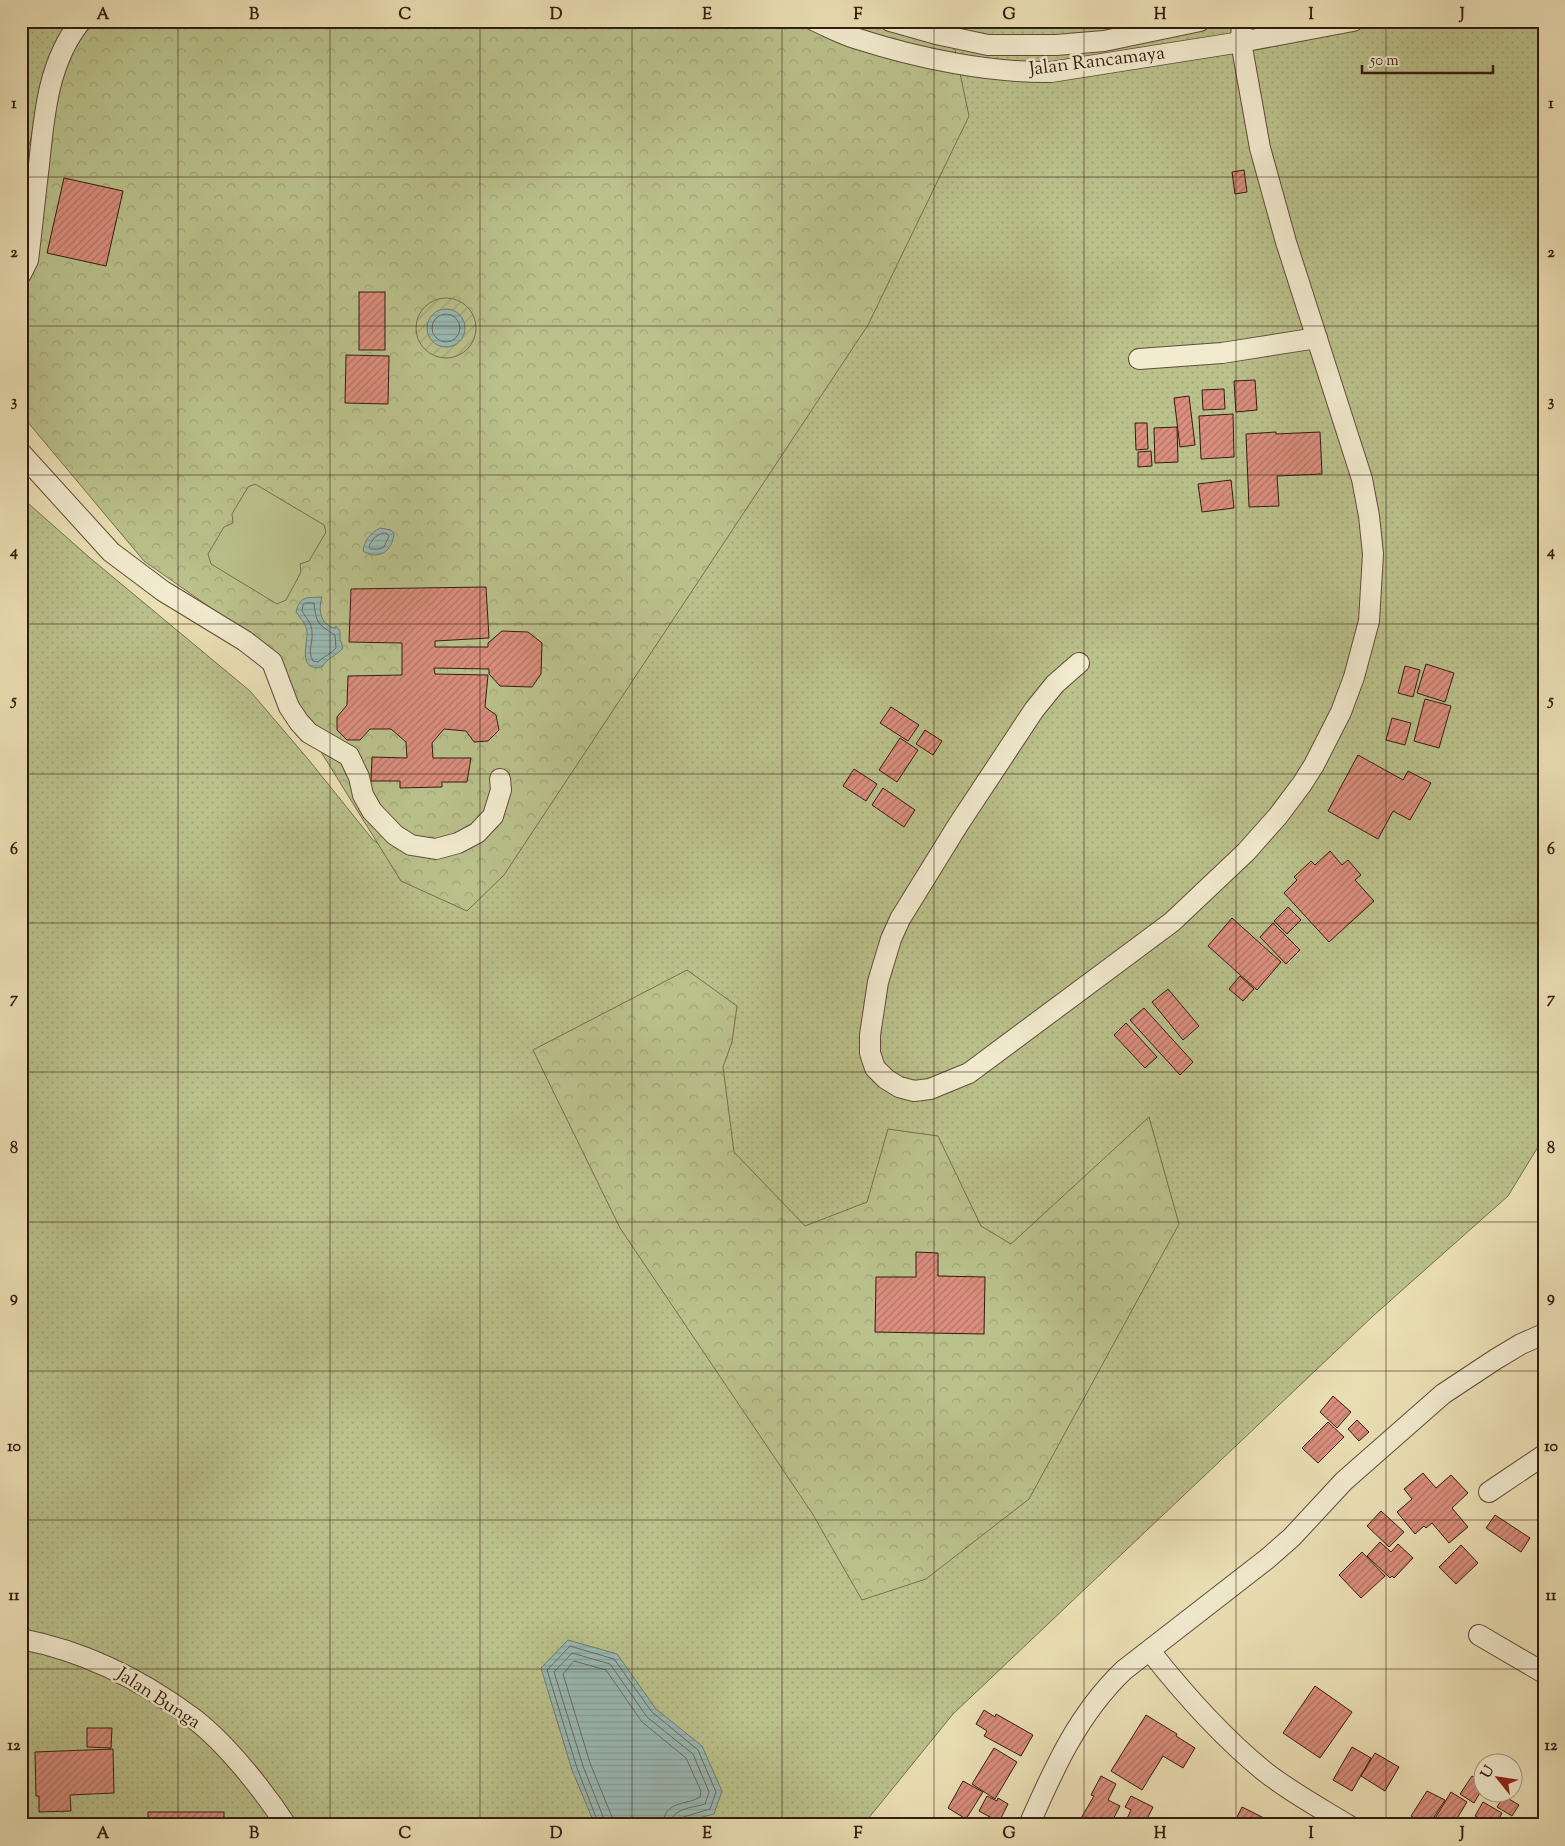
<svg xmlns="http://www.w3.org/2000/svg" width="1565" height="1846" viewBox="0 0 1565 1846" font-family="'Sorts Mill Goudy',serif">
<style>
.grass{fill:url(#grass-dots);stroke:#776e4e}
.forest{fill:url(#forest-crowns);stroke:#776e4e}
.garden{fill:url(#garden-furrows);stroke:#776e4e}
.pitch{fill:#bac18b;stroke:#776e4e}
.water{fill:url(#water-rules);stroke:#717b73}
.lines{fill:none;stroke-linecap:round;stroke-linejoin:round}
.shore{stroke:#676b62;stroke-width:1}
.building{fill:url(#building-hatch);stroke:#341b10}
.minor-casing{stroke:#624c39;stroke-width:22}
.minor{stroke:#f2ebcf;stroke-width:20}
.grid{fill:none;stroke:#341b10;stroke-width:1;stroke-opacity:0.55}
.labels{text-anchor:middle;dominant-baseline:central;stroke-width:5;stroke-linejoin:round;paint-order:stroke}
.street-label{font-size:19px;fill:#341b10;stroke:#f2ebcf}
.neatline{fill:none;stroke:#341b10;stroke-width:2}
.grid-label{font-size:16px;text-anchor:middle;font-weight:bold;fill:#341b10}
</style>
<defs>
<pattern id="grass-dots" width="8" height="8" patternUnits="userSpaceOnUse" patternTransform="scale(1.25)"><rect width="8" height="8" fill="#bac18b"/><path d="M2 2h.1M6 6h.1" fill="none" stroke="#a0a577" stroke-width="1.8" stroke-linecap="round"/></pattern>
<pattern id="forest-crowns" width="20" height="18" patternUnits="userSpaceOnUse" patternTransform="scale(1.25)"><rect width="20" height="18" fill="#bac18b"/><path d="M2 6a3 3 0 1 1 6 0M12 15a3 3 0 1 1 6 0" fill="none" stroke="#a0a577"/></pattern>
<pattern id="garden-furrows" width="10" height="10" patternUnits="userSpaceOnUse" patternTransform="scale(1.25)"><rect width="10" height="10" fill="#bac18b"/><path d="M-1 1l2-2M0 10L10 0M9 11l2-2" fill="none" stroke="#a0a577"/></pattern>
<pattern id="water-rules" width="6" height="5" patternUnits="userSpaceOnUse" patternTransform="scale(1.25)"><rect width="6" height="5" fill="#9abbb5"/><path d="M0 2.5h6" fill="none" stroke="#85a09b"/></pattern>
<pattern id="building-hatch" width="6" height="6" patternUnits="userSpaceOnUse" patternTransform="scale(1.25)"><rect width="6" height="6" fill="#da8e7d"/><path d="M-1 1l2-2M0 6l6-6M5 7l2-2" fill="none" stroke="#b27365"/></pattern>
</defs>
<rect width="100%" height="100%" fill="#ebe0b5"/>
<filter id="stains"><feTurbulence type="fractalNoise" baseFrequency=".004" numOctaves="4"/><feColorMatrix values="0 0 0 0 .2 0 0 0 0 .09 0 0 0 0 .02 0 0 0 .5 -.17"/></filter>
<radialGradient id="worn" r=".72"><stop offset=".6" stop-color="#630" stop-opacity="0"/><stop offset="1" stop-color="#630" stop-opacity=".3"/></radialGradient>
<g class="grass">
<path d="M21 21H86L45 72 21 184Z"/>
<path d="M757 21H1544V1137L1508 1196 1373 1316 953 1714 863 1825H21V497L90 558 250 691 308 759 373 840 410 865Z"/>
</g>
<g class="forest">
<path d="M78 21H949L969 116 868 325 504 875 467 911 401 881 248 634 144 561 21 414V165Z"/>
<path d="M687 970 737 1006 732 1042 723 1067 734 1152 805 1226 867 1202 888 1129 938 1136 981 1226 1011 1244 1149 1117 1179 1224 1029 1499 926 1579 862 1600 812 1513 620 1228 533 1050Z"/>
</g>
<circle class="garden" cx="446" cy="328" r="30"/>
<path class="pitch" d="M255 484 324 525 326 532 309 561 300 564 301 572 286 600 277 604 211 564 208 554 224 527 233 523 232 514 248 487Z"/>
<g class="water">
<circle cx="446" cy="328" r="19"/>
<path d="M380 528 391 530 394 534C392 551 379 561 363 551 364 540 371 533 380 528Z"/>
<path d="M322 597C318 609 320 625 335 628L336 626 340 631V639L343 648C336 656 327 658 322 667 298 672 307 645 307 633 307 625 301 619 296 612 300 595 307 598 322 597Z"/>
<path d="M568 1640 617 1654 656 1709 702 1746 722 1791 714 1814 673 1825H595L572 1770 541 1668Z"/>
</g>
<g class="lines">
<g class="shore">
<circle cx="446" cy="328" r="14"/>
<path d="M382 533H386L389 536 384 547 379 549H370L369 546 374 538Z"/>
<path d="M306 603H314C316 624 319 625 335 635L336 648C332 653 323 657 318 662L313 661C307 651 313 644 312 633 312 623 306 618 302 611L303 605Z"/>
<path d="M599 1825 577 1768 547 1670 570 1646 614 1659 652 1712 698 1750 716 1792 710 1809 680 1818 677 1821 676 1825"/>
<path d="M605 1825 604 1819 583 1766 554 1672 572 1653 610 1664 647 1717 693 1754 709 1792 705 1804C692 1808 671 1808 670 1825"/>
<path d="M613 1825 612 1817 590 1763 563 1674 574 1661 606 1670 642 1722 686 1758 701 1791 700 1797C685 1806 664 1800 663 1825"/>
</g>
</g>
<g class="building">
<path d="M1244 170 1247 192 1235 194 1232 172Z"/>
<path d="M64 178 123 191 106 266 47 253Z"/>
<rect x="359" y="292" width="26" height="58"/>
<path d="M346 355 389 356 388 404 345 403Z"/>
<path d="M1255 380 1257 410 1236 412 1234 381Z"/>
<path d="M1224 389 1225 409 1203 410 1202 390Z"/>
<path d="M1189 396 1195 445 1180 447 1174 398Z"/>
<path d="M1233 414 1234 457 1201 459 1199 416Z"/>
<path d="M1135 423H1147L1148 449 1136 450Z"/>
<path d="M1177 427 1178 462 1155 463 1154 428Z"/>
<path d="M1276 432V434L1320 432 1322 474 1277 476 1279 506 1249 507 1246 434Z"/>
<path d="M1151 451 1152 466 1138 467V452Z"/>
<path d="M1231 480 1234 508 1202 512 1198 484Z"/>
<path d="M486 587 489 638 435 641V647H488V643L502 631 528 632 542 643 541 674 532 687 500 686 489 674V669L434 668 435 674 488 675 485 707 496 715 499 730 488 741 474 742 466 731 444 729 432 743 433 758H471L467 782H442V787L400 788V781H371L372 757 407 758 406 742 391 729H370L360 740H347L337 730V717L347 705 348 676 402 675V643L349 642 351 589Z"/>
<path d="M1426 664 1454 673 1445 702 1417 693Z"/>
<path d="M1405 666 1420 670 1413 697 1398 693Z"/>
<path d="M1425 699 1451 706 1439 748 1414 741Z"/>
<path d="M891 707 919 725 908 741 880 723Z"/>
<path d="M1392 718 1411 723 1405 745 1386 740Z"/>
<path d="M925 730 942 741 933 755 916 744Z"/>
<path d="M900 738 918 750 897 782 879 770Z"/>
<path d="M1358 755 1403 780 1408 771 1431 783 1410 820 1393 811 1378 839 1328 811Z"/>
<path d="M854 769 877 784 866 801 843 786Z"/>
<path d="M883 788 915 810 904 827 872 805Z"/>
<path d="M1330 851 1342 865 1348 860 1361 875 1355 880 1374 901 1329 942 1284 893 1297 880 1294 877 1311 861 1315 865Z"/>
<path d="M1288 907 1301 920 1287 934 1274 921Z"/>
<path d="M1232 918 1281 962 1257 990 1208 946Z"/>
<path d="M1273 923 1300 950 1286 964 1260 937Z"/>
<path d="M1240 976 1254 989 1243 1001 1229 989Z"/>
<path d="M1168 989 1199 1026 1183 1040 1152 1002Z"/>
<path d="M1144 1008 1193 1062 1180 1075 1130 1020Z"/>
<path d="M1126 1023 1157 1057 1145 1068 1114 1035Z"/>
<path d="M916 1252 938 1253V1276L985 1277 984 1334 875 1332 876 1277H916Z"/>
<path d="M1333 1396 1351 1412 1337 1428 1320 1412Z"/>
<path d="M1357 1420 1369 1432 1359 1441 1348 1429Z"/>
<path d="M1328 1422 1344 1437 1318 1463 1302 1448Z"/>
<path d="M1423 1473 1436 1488 1451 1475 1468 1493 1452 1508 1468 1527 1449 1543 1432 1523 1426 1528 1424 1526 1415 1534 1397 1512 1412 1499 1404 1489Z"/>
<path d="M1381 1511 1404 1532 1389 1547 1367 1526Z"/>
<path d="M1495 1515 1530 1538 1521 1552 1486 1528Z"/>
<path d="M1380 1542 1391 1552 1398 1544 1413 1558 1394 1578 1392 1576 1390 1578 1367 1556Z"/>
<path d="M1461 1545 1478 1563 1456 1584 1439 1567Z"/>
<path d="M1362 1552 1385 1576 1361 1598 1339 1575Z"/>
<path d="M1315 1686 1352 1712 1320 1758 1283 1733Z"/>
<path d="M984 1710 995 1717 996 1714 1033 1735 1021 1756 984 1736 987 1731 976 1724Z"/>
<path d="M1146 1715 1177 1734 1176 1736 1195 1748 1183 1768 1163 1756 1142 1790 1111 1771Z"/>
<path d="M87 1728H112L111 1748 87 1747Z"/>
<path d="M1352 1747 1371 1758 1352 1791 1333 1780Z"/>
<path d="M994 1748 1017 1762 995 1799 972 1784Z"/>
<path d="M113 1749 114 1793 70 1795 71 1811 39 1812V1796H36L35 1752Z"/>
<path d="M1375 1753 1399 1767 1385 1791 1361 1776Z"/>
<path d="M1101 1776 1116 1784 1108 1800 1120 1806 1110 1825H1077L1094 1796 1091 1795Z"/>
<path d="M1472 1776 1482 1783V1789L1474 1803 1460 1794Z"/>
<path d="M963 1781 983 1792 966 1819 948 1808Z"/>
<path d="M1427 1791 1445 1800 1429 1825H1412L1416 1819 1411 1816Z"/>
<path d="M1451 1792 1467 1802 1453 1825H1442L1434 1820Z"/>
<path d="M987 1796 997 1801 998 1798 1008 1804 999 1822 979 1811Z"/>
<path d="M1131 1796 1153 1807 1144 1825H1124L1131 1810 1125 1807Z"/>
<path d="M1504 1796 1519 1805 1512 1816 1497 1807Z"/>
<path d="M1483 1802 1502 1813 1496 1825H1491L1475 1816Z"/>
<path d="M1242 1807 1264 1818 1261 1825H1238L1234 1823Z"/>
<rect x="148" y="1812" width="76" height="13"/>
</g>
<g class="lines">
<defs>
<g id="minor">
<path d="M815 21C829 27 843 35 858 39 917 58 989 73 1051 72L1241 42 1353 21"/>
<path d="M890 21 936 34 988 45H1056L1104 41 1200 21"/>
<path d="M21 274 28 260C32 229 35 197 39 165 44 115 48 62 81 21"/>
<path d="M1139 359 1222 353 1317 338"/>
<path d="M21 453 111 552 163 591 245 641 272 662 289 707 299 722 309 733 349 756 359 777 363 795 372 811 395 835 411 845 436 849 458 843 477 833 493 816 501 790 500 779"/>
<path d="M1079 663 1055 684 1034 710 958 825 900 919 891 939 878 982 870 1035V1053L875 1068 886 1079 899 1087 914 1091 930 1089 969 1073 1172 922 1246 852 1278 816 1302 784 1314 765 1341 712 1354 677 1369 621 1373 554 1369 516 1362 479 1286 242 1260 148 1241 42 1242 21"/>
<path d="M1489 1492 1544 1455"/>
<path d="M1479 1635 1544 1673"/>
<path d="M21 1639C84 1651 142 1680 193 1718 226 1743 264 1791 286 1825"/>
<path d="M1150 1651C1184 1694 1221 1736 1264 1771 1289 1791 1320 1808 1348 1825"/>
<path d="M1029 1825C1054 1768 1078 1714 1124 1670L1267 1559 1292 1537 1344 1481 1443 1394 1496 1359 1521 1344 1544 1334"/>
</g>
</defs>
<use href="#minor" class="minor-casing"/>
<use href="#minor" class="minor"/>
</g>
<path class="grid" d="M178 21V1825M330 21V1825M480 21V1825M632 21V1825M782 21V1825M934 21V1825M1084 21V1825M1236 21V1825M1386 21V1825M21 177H1544M21 326H1544M21 475H1544M21 624H1544M21 774H1544M21 923H1544M21 1072H1544M21 1222H1544M21 1371H1544M21 1520H1544M21 1669H1544"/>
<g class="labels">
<g class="street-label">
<text transform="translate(1097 62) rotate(-7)">Jalan Rancamaya</text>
<text transform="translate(158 1699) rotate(33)">Jalan Bunga</text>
</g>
</g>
<rect width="1565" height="1846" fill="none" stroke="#ebe0b5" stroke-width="55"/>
<g transform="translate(1498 1778) rotate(300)"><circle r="24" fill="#f2ebcf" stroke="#a69883"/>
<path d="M0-4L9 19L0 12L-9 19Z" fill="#8f2418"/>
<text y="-8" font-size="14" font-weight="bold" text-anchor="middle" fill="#341b10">U</text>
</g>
<path d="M1362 65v8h131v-8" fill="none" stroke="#341b10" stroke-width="2.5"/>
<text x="1370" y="65" font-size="15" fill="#341b10" stroke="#f2ebcf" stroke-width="4" paint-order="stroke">50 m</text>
<rect x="28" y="28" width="1510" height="1790" class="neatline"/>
<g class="grid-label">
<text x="103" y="19">A</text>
<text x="254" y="19">B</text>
<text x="405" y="19">C</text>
<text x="556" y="19">D</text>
<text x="707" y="19">E</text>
<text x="858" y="19">F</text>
<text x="1009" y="19">G</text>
<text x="1160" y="19">H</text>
<text x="1311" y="19">I</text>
<text x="1462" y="19">J</text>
<text x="14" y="108">1</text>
<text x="1551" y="108">1</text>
<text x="14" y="257">2</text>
<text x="1551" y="257">2</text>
<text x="14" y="406">3</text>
<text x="1551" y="406">3</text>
<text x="14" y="556">4</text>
<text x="1551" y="556">4</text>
<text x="14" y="705">5</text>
<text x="1551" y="705">5</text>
<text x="14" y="854">6</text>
<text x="1551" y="854">6</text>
<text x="14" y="1003">7</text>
<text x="1551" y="1003">7</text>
<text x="14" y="1153">8</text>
<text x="1551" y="1153">8</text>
<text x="14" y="1302">9</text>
<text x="1551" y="1302">9</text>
<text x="14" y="1451">10</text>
<text x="1551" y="1451">10</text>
<text x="14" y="1600">11</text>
<text x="1551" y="1600">11</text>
<text x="14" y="1750">12</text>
<text x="1551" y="1750">12</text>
<text x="103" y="1838">A</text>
<text x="254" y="1838">B</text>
<text x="405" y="1838">C</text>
<text x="556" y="1838">D</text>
<text x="707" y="1838">E</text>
<text x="858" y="1838">F</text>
<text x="1009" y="1838">G</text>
<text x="1160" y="1838">H</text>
<text x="1311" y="1838">I</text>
<text x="1462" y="1838">J</text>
</g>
<rect width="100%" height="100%" filter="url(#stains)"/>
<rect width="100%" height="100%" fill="url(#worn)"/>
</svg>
